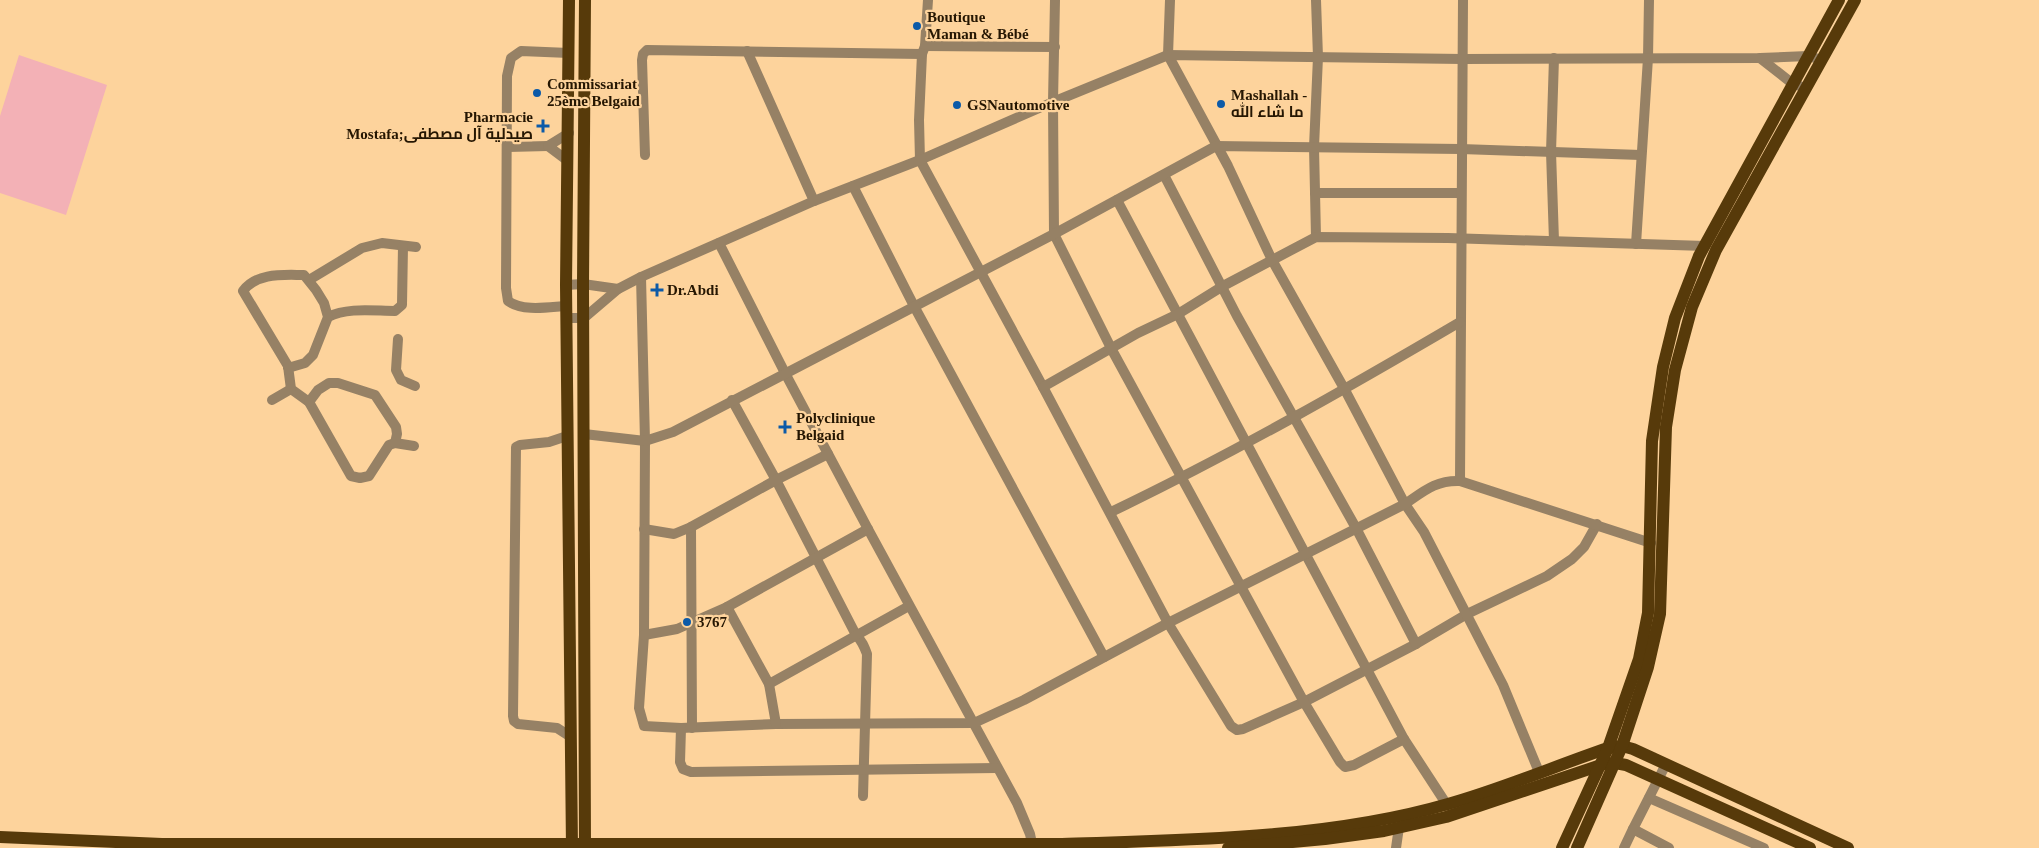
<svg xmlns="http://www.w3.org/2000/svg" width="2039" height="848" viewBox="0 0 2039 848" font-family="'Times New Roman',Cairo,serif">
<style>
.green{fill:#f3b1b6}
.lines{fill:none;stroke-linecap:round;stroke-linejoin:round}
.minor{stroke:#968165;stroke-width:10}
.major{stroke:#573a0a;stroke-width:12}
.poi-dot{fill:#0c5aa8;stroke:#fdd39c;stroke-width:2}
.labels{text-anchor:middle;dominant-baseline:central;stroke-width:4.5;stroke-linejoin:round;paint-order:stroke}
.poi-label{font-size:15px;font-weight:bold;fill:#251602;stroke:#fdd39c;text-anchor:start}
</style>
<rect width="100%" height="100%" fill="#fdd39c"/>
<path class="green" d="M19 55 107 85 66 215 0 193V116Z"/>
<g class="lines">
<g class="minor">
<path d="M928 0 925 46 922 54 919 120 920 160 1043 387 1168 623 1231 726 1237 730 1243 729 1304 702 1416 644 1467 614 1547 576 1572 559 1584 547 1597 524"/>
<path d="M1055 0 1053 102 1054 234 1112 350 1304 702 1340 762 1345 767 1354 765 1404 739"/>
<path d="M1170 0 1168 55 1228 166 1272 260 1345 390 1405 504 1424 532 1503 685 1539 772"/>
<path d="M925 46 1055 47"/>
<path d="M747 51 814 201"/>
<path d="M1760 58 1793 84 1800 86"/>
<path d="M507 147 548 146"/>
<path d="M645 155 642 60 643 54 647 50 922 54"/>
<path d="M568 161 548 146 569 133"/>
<path d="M1164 175 1237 316 1356 528 1416 644"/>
<path d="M853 186 914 306 1104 657"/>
<path d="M1315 193H1460"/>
<path d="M1117 200 1404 739 1447 805"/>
<path d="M1316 237 1314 147 1318 57 1316 0"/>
<path d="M1554 241 1551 152 1554 58"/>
<path d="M719 243 785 373 868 529 1017 803 1030 834 1033 848"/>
<path d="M1636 244 1648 58 1649 0"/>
<path d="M641 277 645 441 644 635 639 708 644 726 681 728 776 724 974 723 1024 700 1168 623 1405 504C1424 491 1436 480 1460 481L1651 543"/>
<path d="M309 280 362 248 382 243 416 247"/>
<path d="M566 285 583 284 618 289"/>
<path d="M566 306C549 307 523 312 508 301L506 288 507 76 511 58 521 51 569 53"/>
<path d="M328 317C348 307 374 311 395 311L402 305 403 246"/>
<path d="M566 318H584L618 289 641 277 814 201 920 160 1053 102 1168 55 1463 59 1760 58 1808 56 1822 60"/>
<path d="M398 339 396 370 401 380 415 386"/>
<path d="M288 368 305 363 313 355 328 317 324 303 316 290 304 275C284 275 257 272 243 291L288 366 291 389 309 402 351 476 360 478 369 476 389 445 395 443 414 446"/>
<path d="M1043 387 1138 333 1178 314 1223 286 1316 237 1448 238 1705 246"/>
<path d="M272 400 291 389"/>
<path d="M732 400 776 480 856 635C862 641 864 646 867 654L863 796"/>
<path d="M309 402 318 390 329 383H338L375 395 396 427 397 434 395 443"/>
<path d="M584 434 645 441 673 432 1054 234 1216 146 1461 149 1641 155"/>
<path d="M567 436 549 442 520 445 516 447 513 716 514 721 518 724 557 728 571 737"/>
<path d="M1460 481 1463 0"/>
<path d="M1111 512C1230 455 1346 389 1460 322"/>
<path d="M691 527 692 728"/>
<path d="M644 529 674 534 691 527 776 480 828 454"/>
<path d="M727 607 769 684 776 724"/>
<path d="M644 635 677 629 727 607 868 529"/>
<path d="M769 684 909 606"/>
<path d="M681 728 680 762 683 769 691 772 997 768"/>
<path d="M1649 798 1764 848"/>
<path d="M1633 829 1666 764"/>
<path d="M1396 848 1399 827"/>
<path d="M1624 848 1633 829 1669 848"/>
</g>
<g class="major">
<path d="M569 0 566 285 572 848"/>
<path d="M585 0 583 284 585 848"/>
<path d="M0 837 162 844H1062C1186 840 1328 839 1448 804 1502 789 1555 766 1608 748L1622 746 1633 749 1848 848"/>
<path d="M1228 848 1325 839 1384 831 1446 817 1604 764 1615 763 1626 765 1810 848"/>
<path d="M1562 848 1608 748 1639 659 1648 613 1652 441 1663 367 1675 318 1699 256 1839 0"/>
<path d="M1577 848 1622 746 1648 667 1660 614 1666 427 1675 370 1692 307 1716 250 1855 0"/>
</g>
</g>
<g class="poi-dot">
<circle cx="917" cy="26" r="5"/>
<circle cx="537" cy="93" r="5"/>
<circle cx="1221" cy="104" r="5"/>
<circle cx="957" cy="105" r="5"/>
<path d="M540.5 118.5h5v5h5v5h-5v5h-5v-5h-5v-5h5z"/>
<path d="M654.5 282.5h5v5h5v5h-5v5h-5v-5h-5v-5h5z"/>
<path d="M782.5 419.5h5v5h5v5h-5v5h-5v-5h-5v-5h5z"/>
<circle cx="687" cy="622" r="5"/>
</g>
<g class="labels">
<g class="poi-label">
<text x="927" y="17">Boutique<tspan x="927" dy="17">Maman &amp; Bébé</tspan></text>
<text x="547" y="84">Commissariat<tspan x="547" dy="17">25ème Belgaid</tspan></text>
<text x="1231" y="95">Mashallah -<tspan x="1231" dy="17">ما شاء الله</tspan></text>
<text x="967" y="105">GSNautomotive</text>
<text x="533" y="117" text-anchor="end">Pharmacie<tspan x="533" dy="17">Mostafa;صيدلية آل مصطفى</tspan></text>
<text x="667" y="290">Dr.Abdi</text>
<text x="796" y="418">Polyclinique<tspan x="796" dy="17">Belgaid</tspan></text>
<text x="697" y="622">3767</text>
</g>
</g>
</svg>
